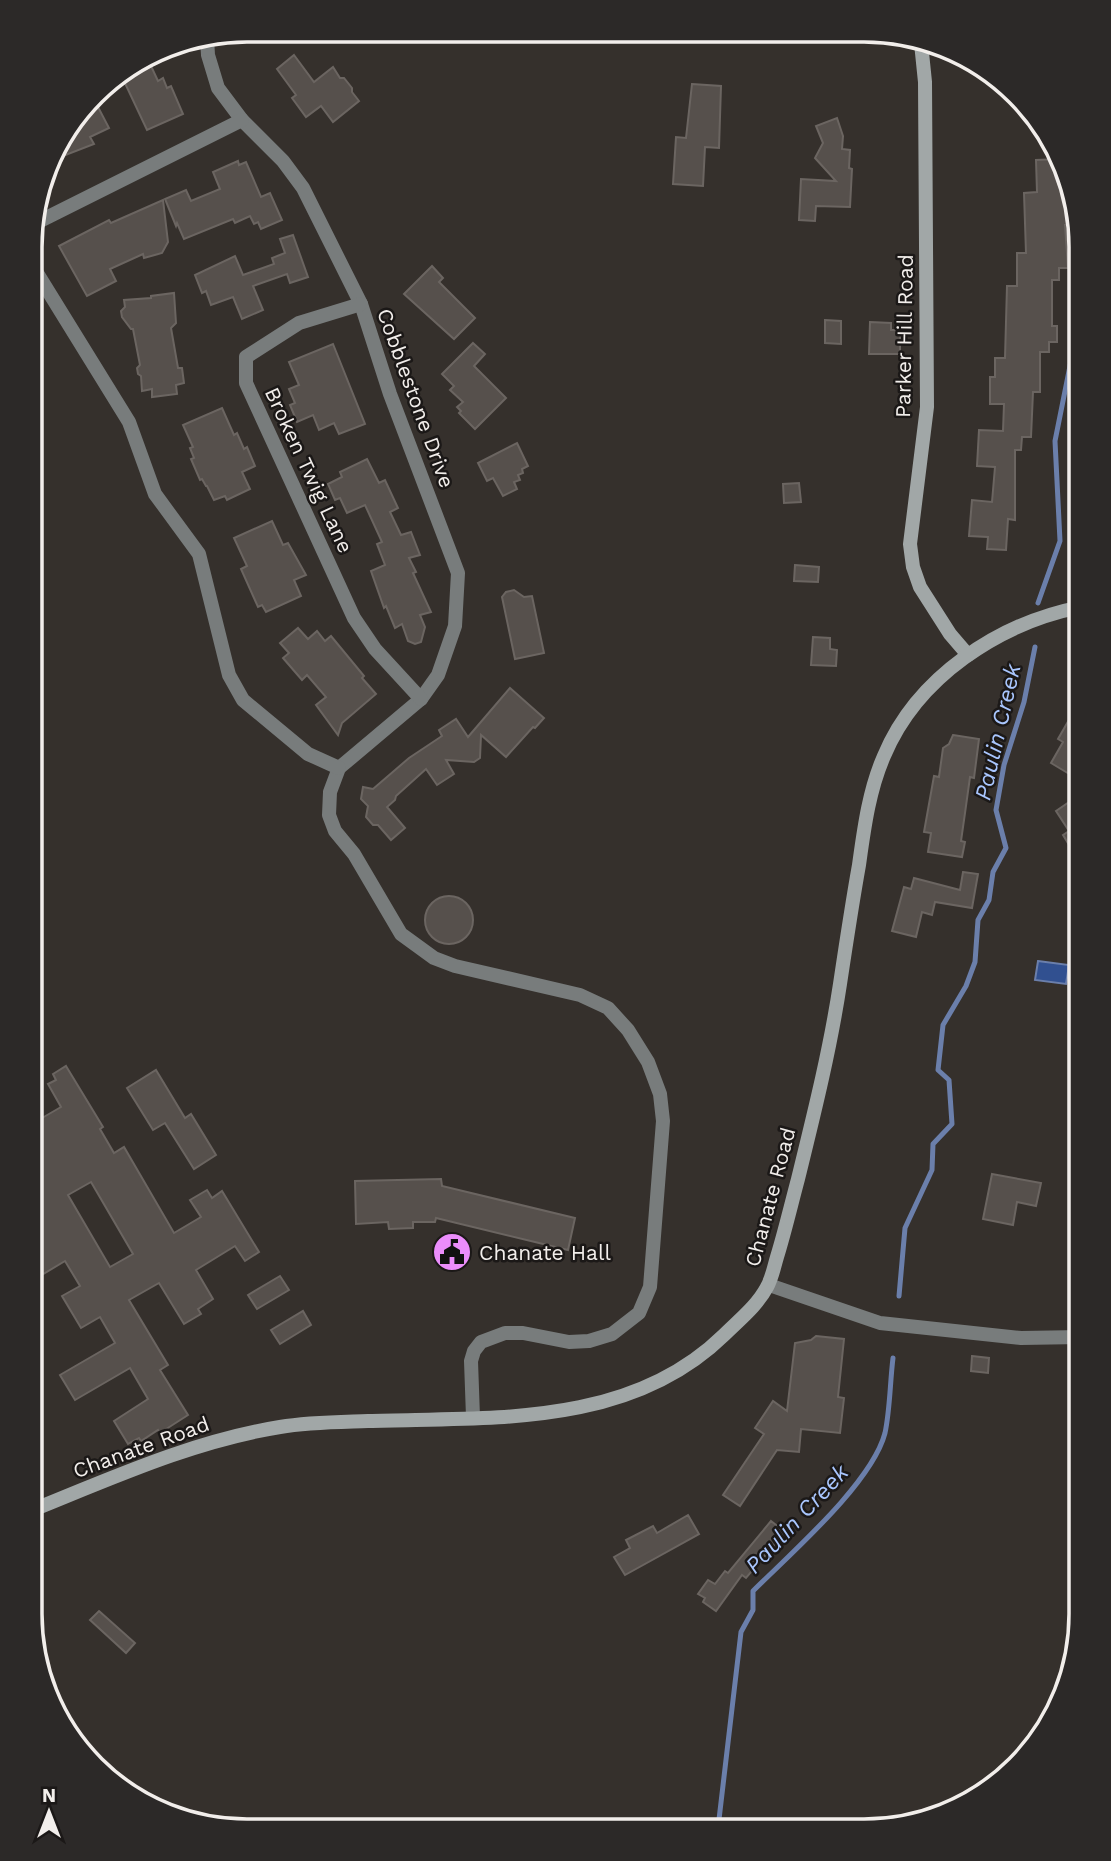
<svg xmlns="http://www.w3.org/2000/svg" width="1111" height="1861" viewBox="0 0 1111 1861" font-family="'Work Sans',sans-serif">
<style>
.water{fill:#315090;stroke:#6b7fab;stroke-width:2}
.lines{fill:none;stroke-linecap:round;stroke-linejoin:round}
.stream{stroke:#6b7fab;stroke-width:5}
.building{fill:#56504c;stroke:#6b6561;stroke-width:2;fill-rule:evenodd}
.street{stroke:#787c7c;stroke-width:14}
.secondary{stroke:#a1a7a7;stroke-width:14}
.labels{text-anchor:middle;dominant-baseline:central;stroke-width:5;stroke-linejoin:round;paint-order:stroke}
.street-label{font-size:21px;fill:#f2eeeb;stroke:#1b1817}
.poi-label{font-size:21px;fill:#f2eeeb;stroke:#1b1817;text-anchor:start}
.water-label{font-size:23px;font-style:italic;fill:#a9c6fe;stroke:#1b1817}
.rim{fill:none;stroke:#f2eeeb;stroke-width:3.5}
</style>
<rect width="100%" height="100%" fill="#35302c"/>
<path class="water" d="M1038 961 1069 965 1066 984 1035 980Z"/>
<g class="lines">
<g class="stream">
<path d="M1038 603 1060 541 1055 441 1081 311"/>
<path d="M899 1296 905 1228 932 1170 933 1144 952 1124 949 1080 938 1070 943 1025 966 986 975 962 978 920 989 900 993 872 1006 848 996 810 1004 765 1024 702 1035 647"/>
<path d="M714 1831 718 1828 741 1632 753 1610V1591C790 1554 872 1483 885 1433 890 1410 890 1382 893 1358"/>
</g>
</g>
<g class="building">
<path d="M294 55 314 82 333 67 340 78H344L352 88V92L359 101 333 122 321 106 306 117 292 98 296 95 277 69Z"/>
<path d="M151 66 158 81 163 78 167 88 171 86 183 114 147 130 123 79Z"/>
<path d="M692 84 721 86 719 148 705 147 703 186 673 184 676 137 686 138Z"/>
<path d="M98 107 109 128 90 137 94 144 63 156 57 144 79 116Z"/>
<path d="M837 118 843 136 842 149 850 150 849 168 852 169 850 207 816 206 815 221 799 220 801 179 836 181 815 158 823 143 816 126Z"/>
<path d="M1061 159 1065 164 1072 202 1073 225H1065L1068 268H1059V280H1052V326H1057V342H1049V352H1040V392H1033L1031 437H1022L1021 450H1015V520L1008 519 1006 550 987 549 988 537 969 536 972 500 992 502 995 467 977 466 979 430 1003 431 1004 404H990V377H995V358H1005L1007 286H1017V253H1026L1024 193 1037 192 1036 160Z"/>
<path d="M238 161 239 165 246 162 261 197 270 193 282 220 261 229 258 222 254 224 250 216 235 223 233 219 184 239 177 223 176 226 165 199 186 190 191 201 220 189 213 172Z"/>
<path d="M163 200 168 242 162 253 144 258 143 254 110 269 116 281 87 296 59 246 109 220 111 223Z"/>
<path d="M293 235 308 277 290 283 287 274 253 286 263 310 242 319 233 297 211 305 206 291 202 293 195 275 235 256 243 275 274 264 272 258 285 253 280 239Z"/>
<path d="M432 266 443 278 439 282 475 318 454 339 404 294Z"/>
<path d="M174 293 176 323 171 328 178 368H182L184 383 176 385 177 394 152 397V389L142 391 141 376 138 374 137 368 140 365 133 329H131L122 317 121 311 125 307 124 300 151 298V296Z"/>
<path d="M825 320 841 321V344L825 343Z"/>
<path d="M870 322 891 323V330H900V354H869Z"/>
<path d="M473 343 485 354 474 366 506 398 475 429 459 413 461 411 457 407 463 402 450 390 454 386 442 374Z"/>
<path d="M333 344 365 424 339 434 334 423 319 430 313 415 297 422 290 405 295 403 289 389 299 385 289 362Z"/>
<path d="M222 408 234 435 237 433 244 449 247 447 255 466 242 472 250 489 227 500 225 496 214 500 207 486H206L202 479 200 480 191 459 194 458 190 448 193 447 183 425Z"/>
<path d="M517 443 528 466 522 469 523 473 518 475 520 480 514 482 517 489 503 496 493 478 487 481 478 463Z"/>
<path d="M367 459 379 483 385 480 398 508 390 512 401 535 411 532 420 555 409 558 416 572 413 573 431 612 420 615 425 627 421 642 415 644 408 641 402 624 395 628 386 606 384 608 371 571 385 565 377 544 382 542 365 505 347 513 340 498 335 500 328 484 342 477 340 472Z"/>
<path d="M799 483 801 502 784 503 783 484Z"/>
<path d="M272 521 283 545 288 543 306 575 294 580 301 596 266 612 262 605 258 607 241 569 247 566 234 538Z"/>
<path d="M795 565 819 567 818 582 794 581Z"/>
<path d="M514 590 524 597 532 596 544 653 515 659 502 597 506 592Z"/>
<path d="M298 628 308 639 317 631 325 641 331 636 364 676 362 678 376 694 342 723 338 735 316 705 326 697 307 675 302 680 283 658 289 653 280 643Z"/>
<path d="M813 637 830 638V649L837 650 836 666 811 665Z"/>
<path d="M510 688 544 718 535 728 533 727 506 757 481 735 480 758 474 762 446 760 454 774 437 785 426 769 396 796 395 800 387 807 405 828 391 840 378 825H373L366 817 368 806 361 799 363 787 373 789 409 758 442 736 439 730 456 719 468 737Z"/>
<path d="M1081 699V781L1051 763 1063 742 1058 739Z"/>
<path d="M953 735 979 739 974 778 970 777 965 813 961 841 965 842 962 857 928 852 931 833 924 832 934 776 939 777 943 748 949 744Z"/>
<path d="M1081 794V850L1077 844 1071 848 1063 835 1069 831 1056 811Z"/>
<path d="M963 872 978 874 972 908 935 902 932 915 922 912 916 937 892 931 904 887 911 889 914 878 960 890Z"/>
<circle cx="449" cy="920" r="24"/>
<path d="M66 1066 103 1127 100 1129 114 1153 124 1147 174 1233 201 1217 190 1200 207 1190 212 1198 222 1191 259 1252 245 1261 235 1246 196 1270 213 1299 198 1309 201 1314 184 1324 159 1283 129 1300 168 1365 160 1370 188 1415 160 1433 158 1430 141 1441 139 1438 128 1444 114 1421 148 1399 130 1368 75 1400 60 1375 115 1343 100 1317 81 1328 62 1296 80 1286 65 1261 30 1282V1125L61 1107 48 1084 56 1080 53 1074ZM91 1182 133 1254 110 1267 68 1195Z"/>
<path d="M156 1070 185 1118 191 1114 216 1155 194 1169 165 1123 153 1130 127 1088Z"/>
<path d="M992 1174 1041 1183 1036 1206 1017 1202 1013 1225 983 1219Z"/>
<path d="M441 1179 442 1186 575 1218 568 1250 436 1218 435 1222H413V1228L389 1229 388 1222 356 1224 355 1181Z"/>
<path d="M280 1276 289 1290 257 1309 248 1295Z"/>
<path d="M303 1311 311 1325 280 1344 271 1330Z"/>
<path d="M816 1336 844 1339 838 1397 844 1398 840 1433 801 1429 799 1452 777 1450 740 1506 723 1495 764 1434 755 1428 773 1401 787 1411 795 1343 811 1340Z"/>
<path d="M972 1356 989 1358 988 1373 971 1371Z"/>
<path d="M688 1515 699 1534 625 1575 614 1557 630 1548 626 1540 653 1526 657 1533Z"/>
<path d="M771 1521 785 1532 746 1578 742 1575 716 1611 703 1602 705 1598 698 1594 708 1580 715 1584 725 1571 728 1573Z"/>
<path d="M99 1611 135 1643 126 1653 90 1620Z"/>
</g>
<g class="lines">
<g class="street">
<path d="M207 38 208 55 218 88 242 120 283 161 303 188 361 304 390 394 458 573 455 626 438 675 421 699 339 768 330 792 329 815 335 831 354 854 401 934 434 958 455 966 580 995 608 1008 628 1030 648 1062 660 1094 663 1121 650 1287 639 1313 612 1334 589 1341 569 1342 523 1333H505L481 1342 474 1351 471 1361 473 1417"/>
<path d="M32 225 242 120"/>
<path d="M32 265 129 422 155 494 199 554 229 675 243 700 308 754 339 768"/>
<path d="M361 304 299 323 246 357V383L354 618 375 649 421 699"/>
<path d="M769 1285 880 1323 1021 1338 1081 1337"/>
</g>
<g class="secondary">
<path d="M921 43 925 82 927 407 910 544 913 567 920 587 950 634 968 655"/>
<path d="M30 1511C112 1478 193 1441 280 1427 309 1422 339 1422 368 1421 491 1417 629 1428 724 1335 739 1320 757 1306 767 1287 772 1278 774 1267 777 1257 785 1231 791 1205 798 1179 814 1114 830 1050 840 984 846 944 852 904 859 865 864 829 869 790 884 756 917 677 999 623 1081 607"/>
</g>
</g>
<defs>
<symbol id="civic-disc" viewBox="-11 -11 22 22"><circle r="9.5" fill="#eb8dfb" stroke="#1b1817"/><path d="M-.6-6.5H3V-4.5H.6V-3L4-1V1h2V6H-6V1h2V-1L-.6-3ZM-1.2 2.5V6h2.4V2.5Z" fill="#111"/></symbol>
</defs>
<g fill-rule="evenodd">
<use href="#civic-disc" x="430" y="1230" width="44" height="44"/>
</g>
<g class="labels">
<g class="street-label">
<text transform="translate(904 336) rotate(-89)">Parker Hill Road</text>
<text transform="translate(416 398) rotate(70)">Cobblestone Drive</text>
<text transform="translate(309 470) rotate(65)">Broken Twig Lane</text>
<text transform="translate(770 1197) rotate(-75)">Chanate Road</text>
<text transform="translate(141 1447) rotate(-20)">Chanate Road</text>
</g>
<g class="poi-label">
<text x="479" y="1252">Chanate Hall</text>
</g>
<g class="water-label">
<text transform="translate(998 732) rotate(-77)">Paulin Creek</text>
<text transform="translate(797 1519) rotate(-47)">Paulin Creek</text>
</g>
</g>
<path d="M0 0H1111V1861H0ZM247 42H864A205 205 0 0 1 1069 247V1614A205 205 0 0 1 864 1819H247A205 205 0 0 1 42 1614V247A205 205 0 0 1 247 42Z" fill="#2c2928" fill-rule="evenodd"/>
<path class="rim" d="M247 42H864A205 205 0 0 1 1069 247V1614A205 205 0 0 1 864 1819H247A205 205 0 0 1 42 1614V247A205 205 0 0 1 247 42Z"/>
<g transform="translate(49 1812)" stroke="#1b1817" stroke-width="5" paint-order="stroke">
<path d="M0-5L12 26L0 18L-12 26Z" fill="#f2eeeb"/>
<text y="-10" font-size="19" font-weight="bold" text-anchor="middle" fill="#f2eeeb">N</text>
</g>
</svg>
